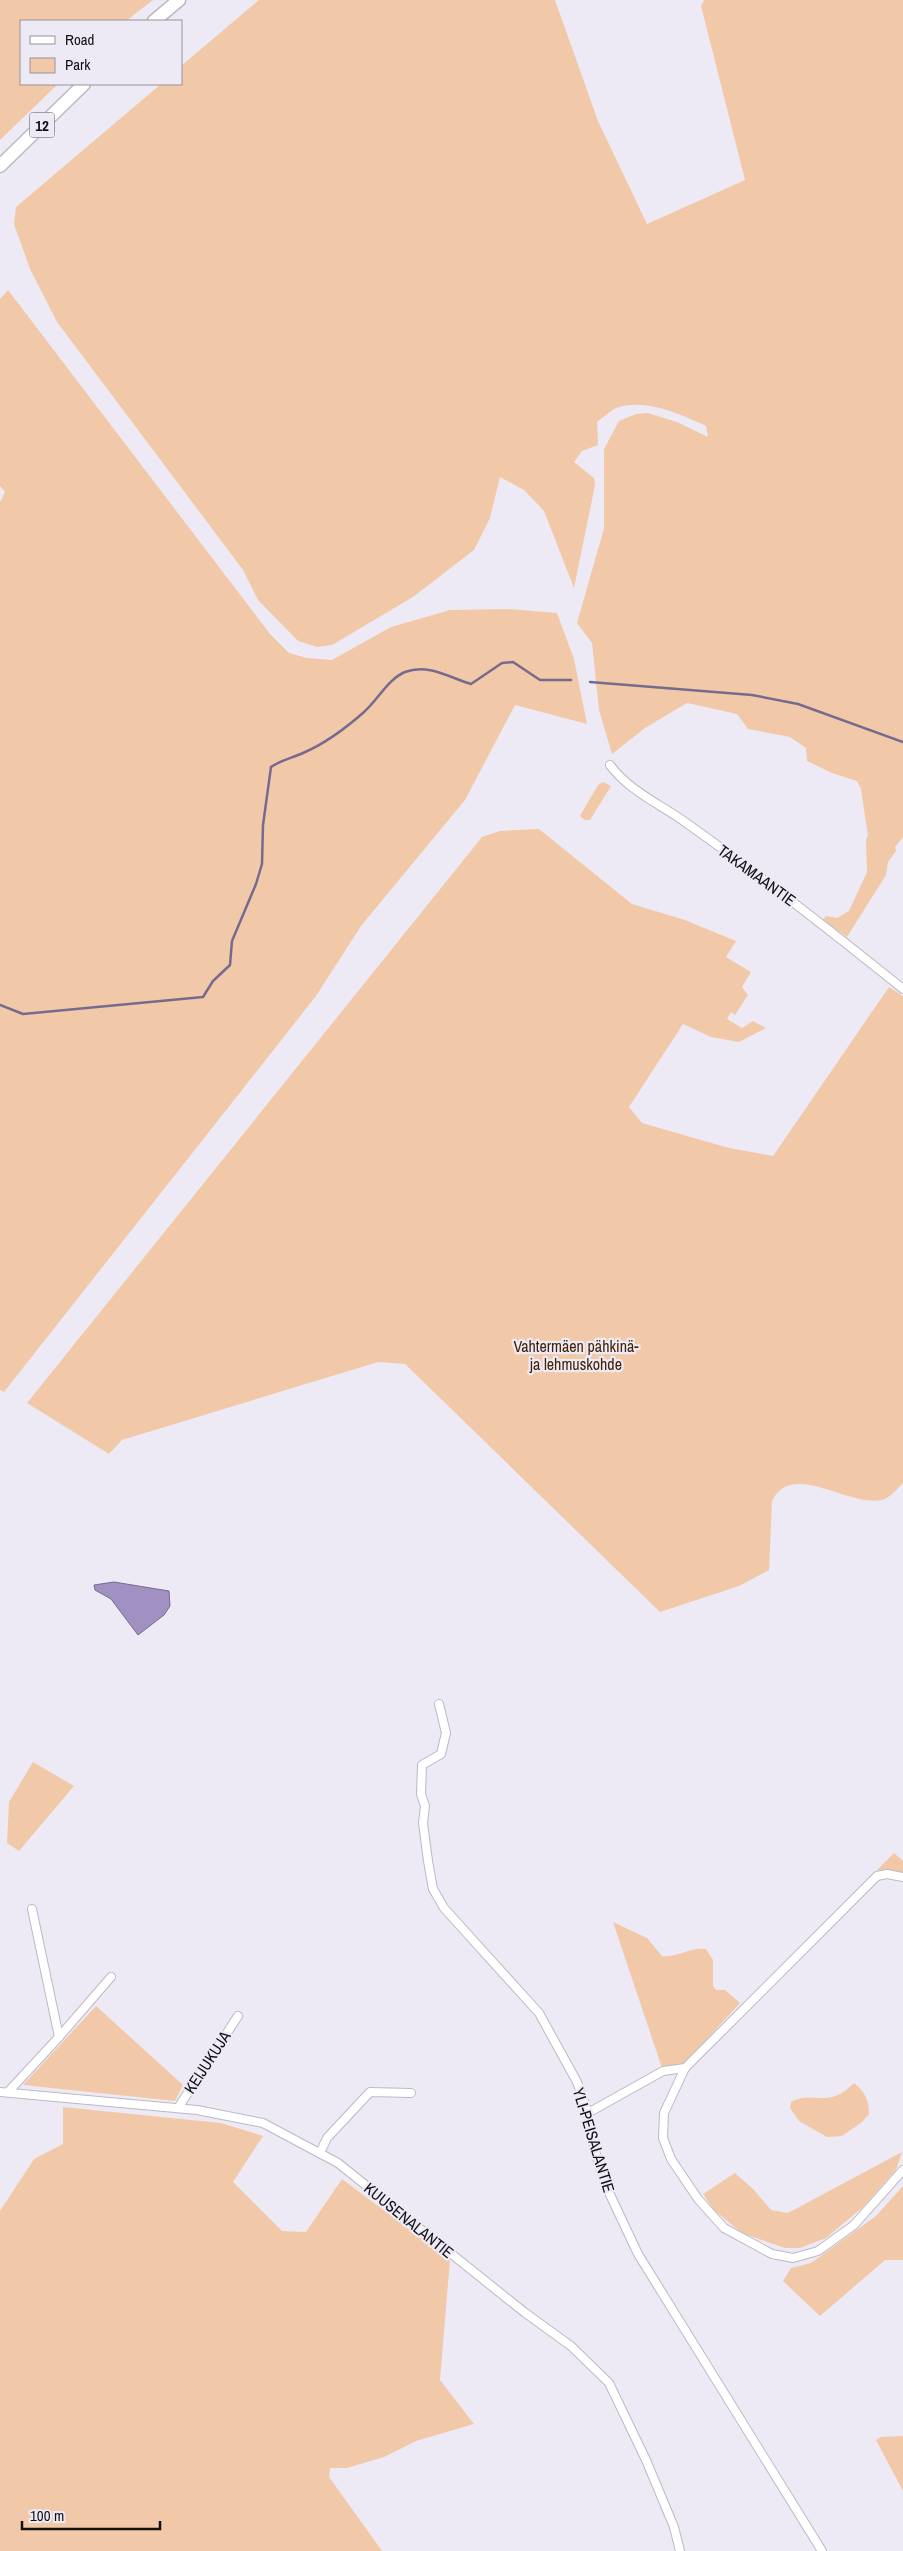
<svg xmlns="http://www.w3.org/2000/svg" width="903" height="2551" viewBox="0 0 903 2551" font-family="'Archivo Narrow',sans-serif">
<style>
.green{fill:#f2c9a8}
.water{fill:#a191c3;stroke:#766a8e}
.lines{fill:none;stroke-linecap:round;stroke-linejoin:round}
.stream{stroke:#766a8e;stroke-width:2.5}
.minor-casing{stroke:#bcb9c4;stroke-width:10}
.trunk-casing{stroke:#bcb9c4;stroke-width:15}
.minor{stroke:#fff;stroke-width:8}
.trunk{stroke:#fff;stroke-width:12}
.labels{text-anchor:middle;dominant-baseline:central;stroke-width:4.5;stroke-linejoin:round;paint-order:stroke}
.shield{fill:#edeaf5;stroke:#535158;stroke-width:1}
.shield-label{font-size:15px;font-weight:bold;fill:#111014}
.street-label{font-size:16px;fill:#111014;stroke:#edeaf5}
.park-label{font-size:16px;fill:#422305;stroke:#edeaf5}
</style>
<rect width="100%" height="100%" fill="#edeaf5"/>
<g class="green">
<path d="M0 0H153L126 21H21V84H58L0 140Z"/>
<path d="M259 0H555L598 121 647 224 745 180 701 6 704 0H903V837L895 847 896 851 888 862 886 875 847 937 823 920 826 916 837 918 849 911 867 872 866 839 868 836 861 789 857 781 832 773 807 761 806 748 790 737 748 729 737 714 687 703 645 728 612 754 599 710 592 643 577 623 604 528V449L619 421 636 414 648 413 677 422 708 437 706 426C679 414 646 398 616 408 610 411 603 418 597 422L598 445 582 451 574 462 594 478 595 485 574 588 544 511 524 490 500 477 490 518 474 550 413 597 332 645 317 647 298 641 258 600 243 570 57 322 30 269 14 224 16 207 161 84H181V66Z"/>
<path d="M8 290 270 634 289 653 307 658 332 660 391 627 450 610 509 609 557 613 574 659 587 724 515 705 465 800 361 926 316 996 4 1392 0 1390V502L5 492 0 486V299Z"/>
<path d="M603 782 611 786 590 820H585L580 816 598 785Z"/>
<path d="M539 829 632 904 685 920 736 941 726 957 751 972 742 987 748 995 735 1015 731 1012 727 1019 742 1028 753 1021 766 1028 739 1042 711 1037 683 1024 629 1107 642 1123 729 1148 773 1156 889 987 903 996V1483C897 1489 890 1498 882 1500 847 1507 792 1460 772 1501L769 1570 739 1586 660 1612 405 1364 378 1362 122 1440 109 1454 27 1403 482 837 500 831Z"/>
<path d="M33 1762 74 1786 19 1851 7 1843 9 1802Z"/>
<path d="M894 1853 903 1861V1875L877 1870Z"/>
<path d="M613 1922 647 1938 662 1956C678 1958 689 1947 706 1949L713 1960V1986L716 1990H725L740 2003 685 2063 662 2068Z"/>
<path d="M96 2006 183 2085 175 2101 23 2085Z"/>
<path d="M854 2083C865 2092 869 2100 869 2114L862 2122 842 2136 827 2137 799 2121 790 2108 791 2102C812 2089 827 2111 854 2083Z"/>
<path d="M63 2107 221 2123 263 2136 233 2182 282 2231 306 2232 342 2179 450 2260 440 2380 474 2424 416 2441 384 2457 347 2468H330L329 2477 382 2551H0V2211L34 2159 63 2144Z"/>
<path d="M902 2152 896 2170 863 2207 826 2238 800 2248H785L742 2233 714 2210 703 2194 735 2173 754 2190 771 2210 788 2213Z"/>
<path d="M903 2186V2260H885L820 2316 783 2281 791 2268 811 2263 876 2216Z"/>
<path d="M903 2436V2491L876 2440 881 2437Z"/>
</g>
<path class="water" d="M114 1582 169 1591 170 1606 164 1615 138 1635 111 1599 95 1590 94 1585Z"/>
<g class="lines">
<g class="stream">
<path d="M590 682 752 695 798 704 903 742"/>
<path d="M0 1005 23 1014 203 997 213 981 230 965 232 941 256 884 262 864 263 825 271 767C281 760 292 758 303 753 324 744 346 728 364 712 377 701 388 679 405 672 429 663 450 678 471 684L502 663 513 662 540 680H571"/>
</g>
<defs>
<g id="minor">
<path d="M610 765C629 791 660 804 685 822 760 875 832 932 903 989"/>
<path d="M439 1704 446 1733 441 1754 422 1765 421 1794 425 1806 423 1823 428 1861 433 1889 444 1908 539 2013 577 2082 588 2113 595 2151 605 2184 638 2254 822 2551"/>
<path d="M903 1877 887 1874 877 1876 685 2068 664 2113 663 2138 671 2159 698 2199 724 2228 772 2254 793 2258 818 2251 854 2225 903 2170"/>
<path d="M59 2037 111 1977"/>
<path d="M9 2091 59 2037 32 1909"/>
<path d="M0 2092 197 2110 263 2123 338 2163 524 2312 571 2346 609 2383 646 2460 674 2527 680 2551"/>
<path d="M178 2108 238 2016"/>
<path d="M588 2113 663 2071 685 2068"/>
<path d="M320 2153 327 2138 370 2092 411 2093"/>
</g>
<g id="trunk">
<path d="M154 21 179 0"/>
<path d="M0 166 84 84"/>
</g>
</defs>
<use href="#minor" class="minor-casing"/>
<use href="#trunk" class="trunk-casing"/>
<use href="#minor" class="minor"/>
<use href="#trunk" class="trunk"/>
</g>
<g class="labels">
<rect class="shield" x="29.5" y="112.5" width="25" height="25" rx="4"/>
<g class="shield-label">
<text x="42" y="125">12</text>
</g>
<g class="street-label">
<text transform="translate(757 875) rotate(36)">TAKAMAANTIE</text>
<text transform="translate(207 2062) rotate(-57)">KEIJUKUJA</text>
<text transform="translate(594 2140) rotate(73)">YLI-PEISALANTIE</text>
<text transform="translate(409 2220) rotate(39)">KUUSENALANTIE</text>
</g>
<g class="park-label">
<text x="576" y="1346">Vahtermäen pähkinä-<tspan x="576" dy="18">ja lehmuskohde</tspan></text>
</g>
</g>
<rect x="20" y="20" width="162" height="65" fill="#edeaf5" stroke="#95939b"/>
<rect x="30" y="36" width="25" height="8" fill="#ffffff" stroke="#95939b"/>
<text x="65" y="45" font-size="15" fill="#111014">Road</text>
<rect x="30" y="58" width="25" height="15" fill="#f2c9a8" stroke="#95939b"/>
<text x="65" y="70" font-size="15" fill="#111014">Park</text>
<path d="M22 2521v8h138v-8" fill="none" stroke="#111014" stroke-width="2.5"/>
<text x="30" y="2521" font-size="15" fill="#111014" stroke="#edeaf5" stroke-width="4" paint-order="stroke">100 m</text>
</svg>
